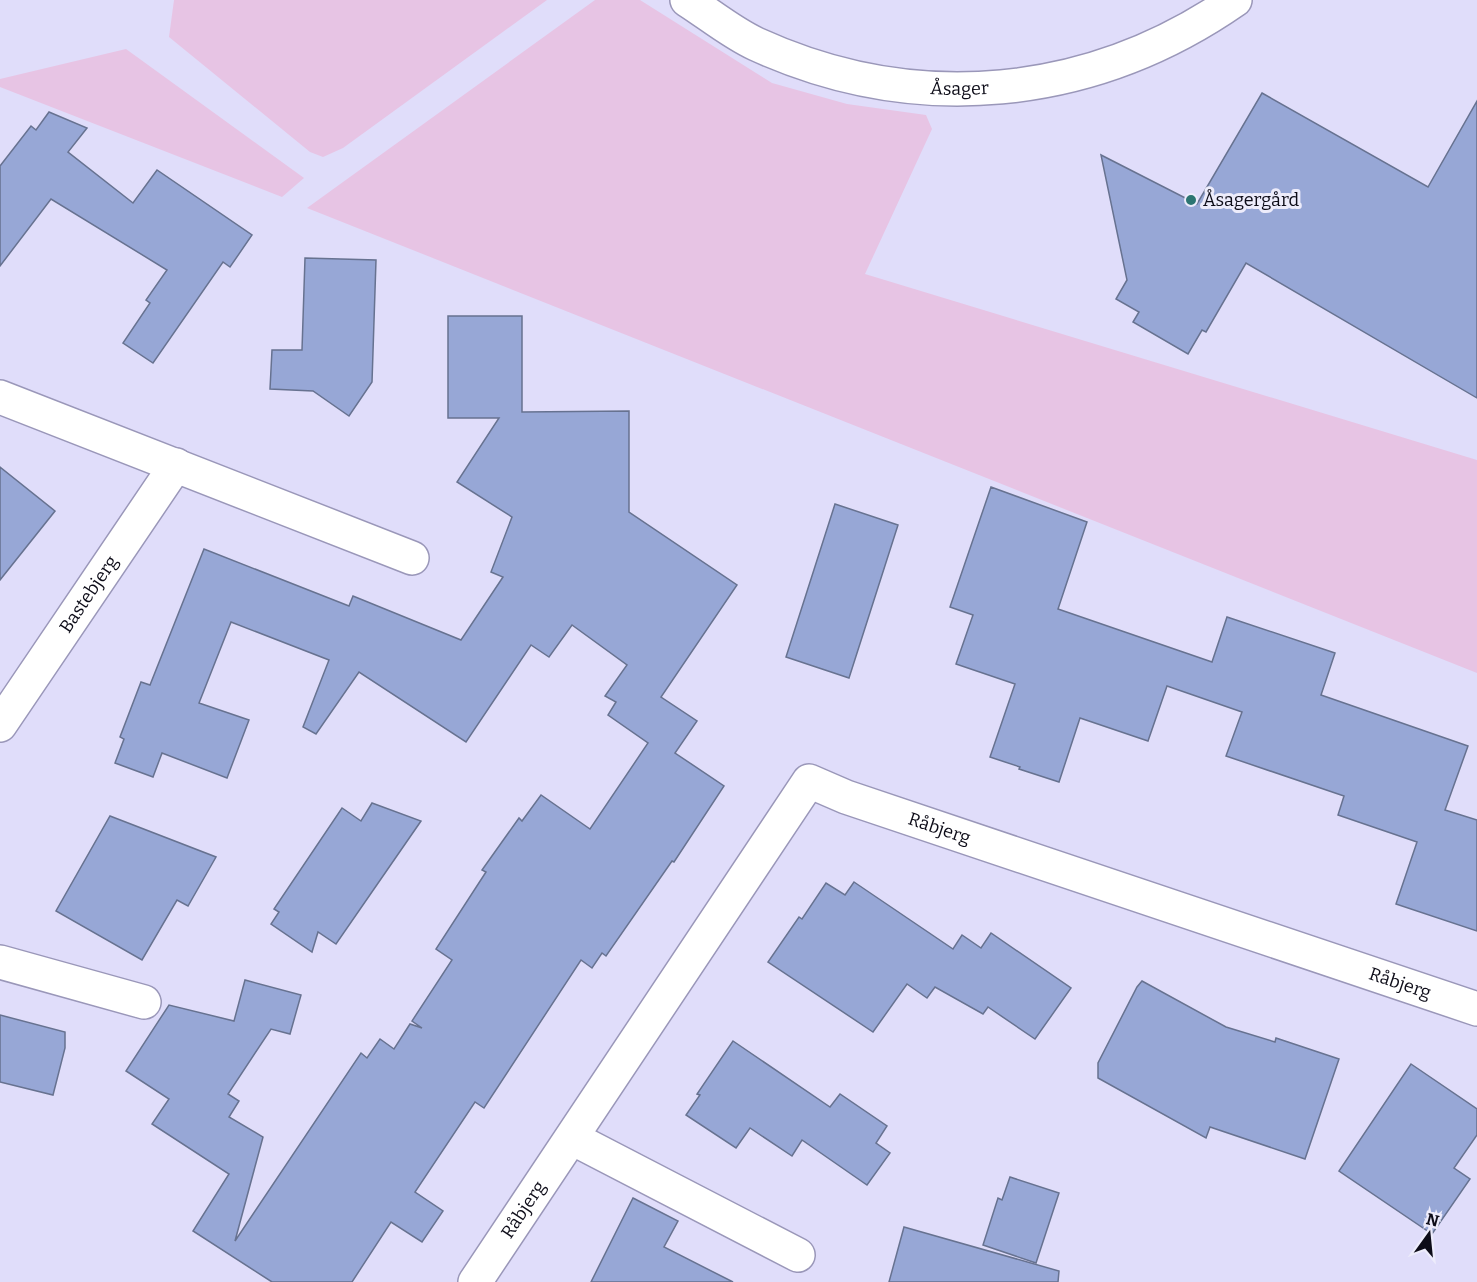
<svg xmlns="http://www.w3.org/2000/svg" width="1477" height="1282" viewBox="0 0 1477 1282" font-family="Bitter,serif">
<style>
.green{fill:#e7c4e4}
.building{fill:#97a7d6;stroke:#677290;stroke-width:1.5}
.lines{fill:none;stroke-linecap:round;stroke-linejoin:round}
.minor-casing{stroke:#9a97b9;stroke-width:36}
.minor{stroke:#fff;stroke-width:33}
.poi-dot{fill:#2c7572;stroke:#edecfb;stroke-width:2}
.labels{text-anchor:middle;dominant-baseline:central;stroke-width:6;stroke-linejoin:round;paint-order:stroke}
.street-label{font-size:18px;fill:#0d0c18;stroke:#edecfb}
.poi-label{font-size:18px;fill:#0d0c18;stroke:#edecfb;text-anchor:start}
</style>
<rect width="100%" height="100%" fill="#e0ddfa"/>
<g class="green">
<path d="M174 0H547L343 148 323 157 310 152 169 37Z"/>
<path d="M595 0H640L772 83 847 104 926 115 932 129 865 274 1477 460V673L307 208Z"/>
<path d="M126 49 304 178 282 197 0 87V79Z"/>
</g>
<g class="building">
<path d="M1262 93 1428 187 1477 101V398L1246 263 1206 332 1202 330 1188 354 1133 322 1139 312 1116 299 1127 280 1101 155 1197 204Z"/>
<path d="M49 112 87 128 68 152 133 203 157 170 252 235 230 267 223 262 153 363 123 343 150 303 146 300 167 270 51 199 0 266V166L31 126 36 130Z"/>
<path d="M305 258 376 260 372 382 349 416 313 391 270 389 272 350H302Z"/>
<path d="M448 316H522V412L629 411V512L737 585 661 697 697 721 675 753 724 786 674 862 672 861 606 956 602 953 592 968 581 960 484 1108 475 1102 415 1192 443 1211 422 1242 391 1222 352 1282H272L193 1231 229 1174 152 1124 169 1099 126 1071 169 1005 234 1021 245 980 301 995 290 1034 271 1029 228 1094 239 1101 229 1117 263 1137 235 1241 361 1053 367 1058 380 1039 394 1049 410 1024 422 1028 412 1021 452 960 436 949 486 872 482 870 519 818 522 821 541 795 590 829 648 743 608 715 616 702 605 696 627 665 572 625 549 657 531 645 466 742 359 672 316 734 303 727 329 660 231 622 199 703 249 720 227 778 162 753 153 777 115 763 124 739 120 737 141 682 150 685 204 549 349 606 353 596 461 640 503 577 491 572 512 517 457 482 499 418H448Z"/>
<path d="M0 467 55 511 0 580Z"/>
<path d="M991 487 1087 522 1058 609 1212 662 1227 617 1335 653 1321 695 1468 746 1445 810 1477 820V931L1396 904 1417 842 1338 815 1344 796 1226 756 1242 712 1167 686 1148 741 1080 718 1059 782 1019 769 1020 767 990 757 1015 684 956 664 973 615 950 607Z"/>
<path d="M835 504 898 525 849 678 786 657Z"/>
<path d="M372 803 421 821 336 944 318 932 312 952 271 924 279 912 274 909 342 808 361 821Z"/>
<path d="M110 816 216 857 188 906 177 900 142 960 56 911Z"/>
<path d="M854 882 953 949 962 935 981 948 991 933 1071 988 1035 1039 988 1007 983 1014 935 987 927 998 907 984 873 1032 768 962 799 917 802 919 826 883 845 895Z"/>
<path d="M1142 981 1226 1027 1275 1042 1276 1038 1339 1059 1305 1159 1210 1127 1206 1138 1098 1078V1063L1137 987Z"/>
<path d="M0 1015 65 1032V1048L53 1095 0 1082Z"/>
<path d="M733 1041 830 1107 840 1094 887 1126 876 1143 890 1153 867 1185 802 1140 792 1156 750 1128 736 1148 686 1115 700 1095 697 1094Z"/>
<path d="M1411 1064 1477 1109V1135L1454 1168 1470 1179 1432 1234 1339 1171Z"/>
<path d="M1010 1177 1059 1193 1036 1263 983 1245 998 1198 1002 1200Z"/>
<path d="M633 1198 678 1221 664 1247 733 1282H591Z"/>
<path d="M904 1227 1059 1271 1058 1282H889Z"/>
</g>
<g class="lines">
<defs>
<g id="minor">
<path id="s1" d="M687 0C709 14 732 33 756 44 916 117 1091 100 1235 0"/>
<path d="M0 397 412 558"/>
<path id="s2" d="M0 725 176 465"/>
<path d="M0 962 144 1002"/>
<path d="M572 1138 798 1255"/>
<path id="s3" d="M475 1282 809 781 846 797 1477 1009"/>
</g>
</defs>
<use href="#minor" class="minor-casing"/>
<use href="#minor" class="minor"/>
</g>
<circle class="poi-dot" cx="1191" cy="200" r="6"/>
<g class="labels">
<g class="street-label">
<text stroke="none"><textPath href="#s1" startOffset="292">Åsager</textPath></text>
<text stroke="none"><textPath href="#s2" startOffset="158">Bastebjerg</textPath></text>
<text stroke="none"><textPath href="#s3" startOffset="741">Råbjerg</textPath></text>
<text stroke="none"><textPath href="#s3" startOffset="1227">Råbjerg</textPath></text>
<text stroke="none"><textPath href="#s3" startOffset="87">Råbjerg</textPath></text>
</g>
<g class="poi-label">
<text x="1203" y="200">Åsagergård</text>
</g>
</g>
<g transform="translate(1429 1234) rotate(15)" stroke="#edecfb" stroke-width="4.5" paint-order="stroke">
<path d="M0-4.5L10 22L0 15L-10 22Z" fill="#0d0c18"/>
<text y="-9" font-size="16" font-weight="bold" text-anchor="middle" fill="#0d0c18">N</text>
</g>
</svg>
